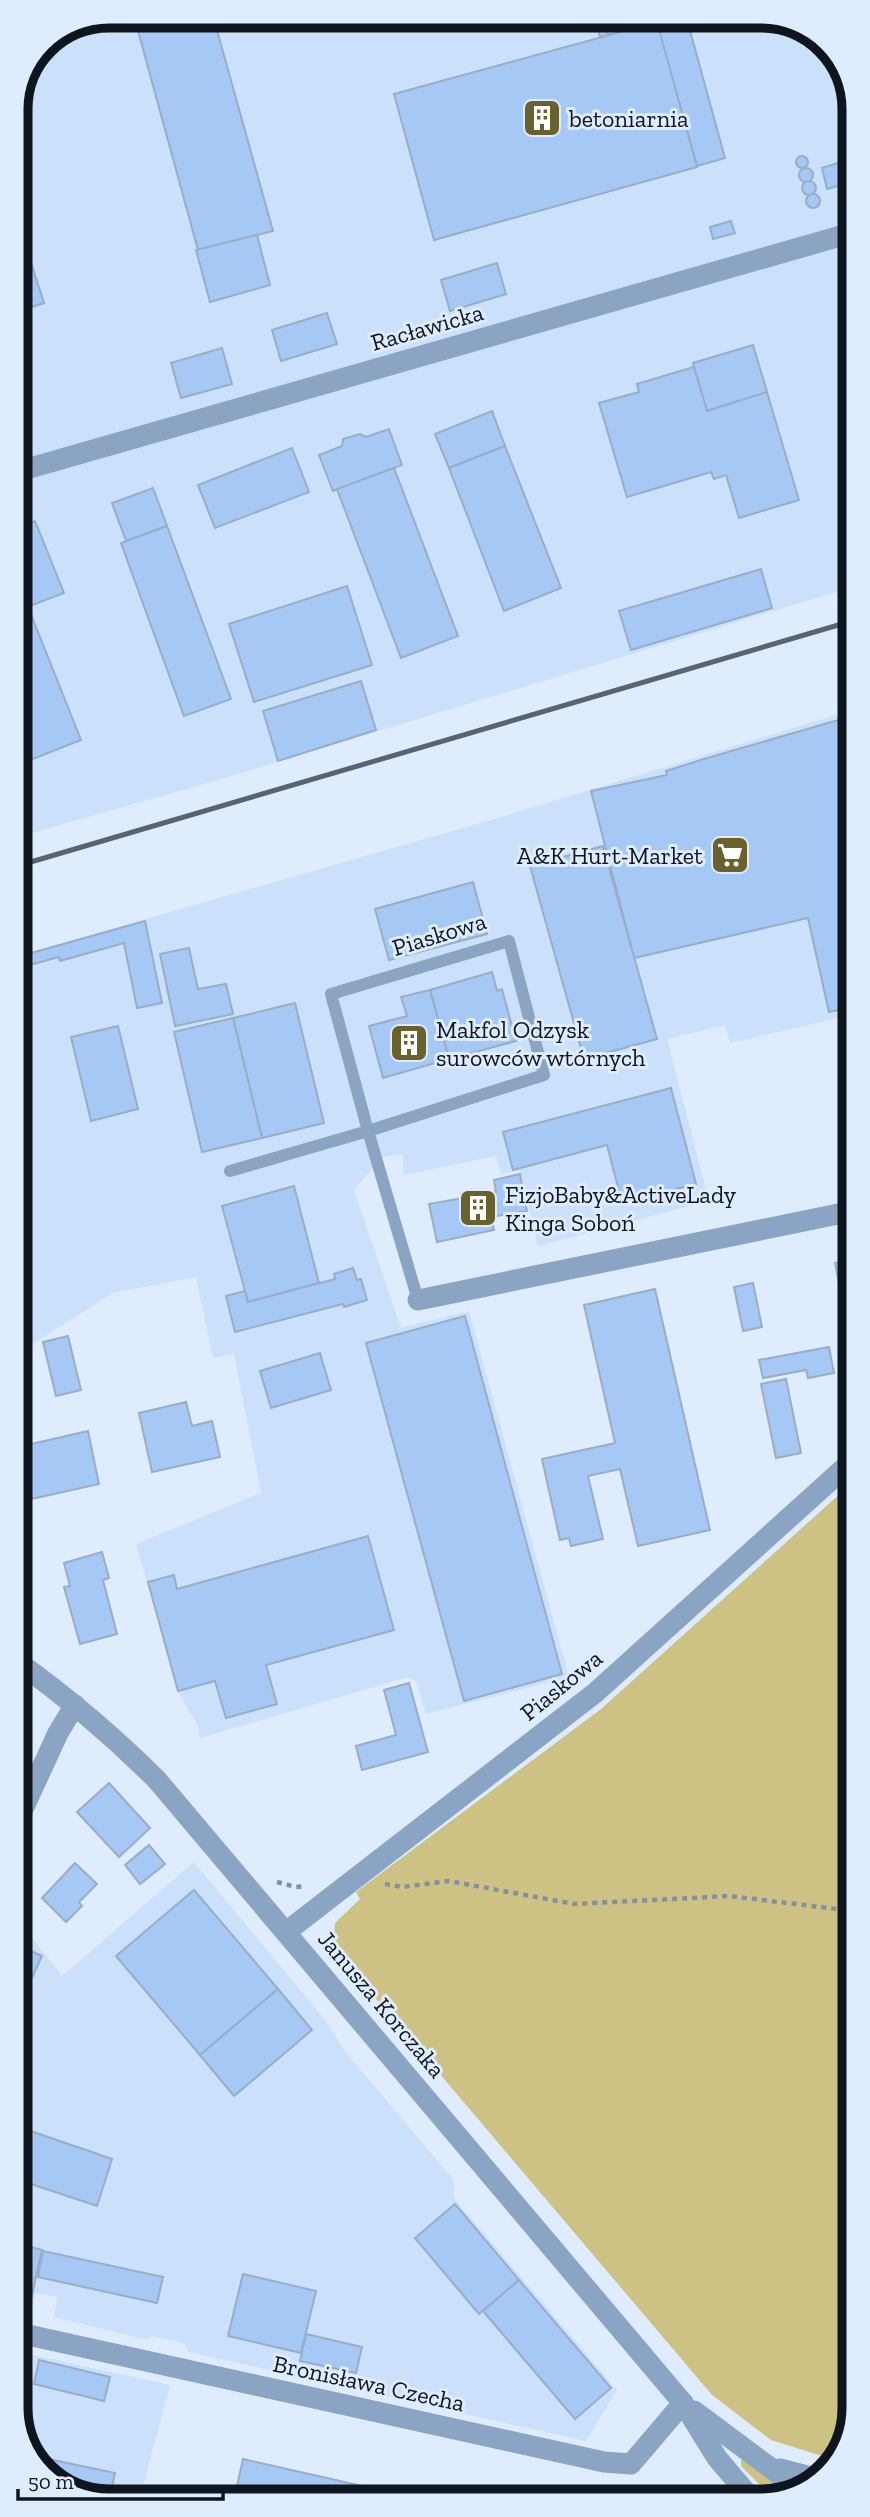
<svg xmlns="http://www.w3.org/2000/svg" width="870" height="2517" viewBox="0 0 870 2517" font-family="'Zilla Slab',serif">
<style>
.built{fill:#cbe0fb}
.green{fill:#cdc283}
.building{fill:#a6c8f4;stroke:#99adc7;stroke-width:2}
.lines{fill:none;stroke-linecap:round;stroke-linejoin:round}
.path{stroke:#85909e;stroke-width:4.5;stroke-dasharray:5 5;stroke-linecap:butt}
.service{stroke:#8ca4c4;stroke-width:12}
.minor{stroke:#8ca4c4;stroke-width:21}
.rail{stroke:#5a6370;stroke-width:5}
.labels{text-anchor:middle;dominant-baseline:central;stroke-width:6;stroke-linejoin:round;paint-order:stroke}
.poi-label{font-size:24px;fill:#0e151f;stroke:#dfecfd;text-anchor:start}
.street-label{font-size:24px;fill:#0e151f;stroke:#dfecfd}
.rim{fill:none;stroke:#0e151f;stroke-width:9}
</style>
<rect width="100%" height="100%" fill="#dfecfd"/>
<g class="built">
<path d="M109 16H767L822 39 851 85 852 587 208 783 17 837 16 104 43 43Z"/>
<path d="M852 710V1015L730 1043 725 1025 667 1039 709 1201 538 1246 520 1170 501 1174 496 1156 403 1175V1154L383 1157 354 1190 401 1328 469 1311 569 1677 426 1714 417 1682 408 1677 200 1738 197 1724 178 1692 136 1544 261 1493 234 1354 213 1358 196 1277 113 1293 18 1353 17 956 501 817Z"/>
<path d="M194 1862 325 2020 346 2053 454 2180V2198L617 2390 586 2441 189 2352 183 2343 152 2336 147 2340 54 2317 57 2297 36 2293 33 2304 19 2301 18 1920 62 1976Z"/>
<path d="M19 2352 170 2385 139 2501H103L48 2478 19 2432Z"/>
</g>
<g class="green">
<path d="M853 1482 854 2408 838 2455 825 2457 771 2440 712 2395 333 1948 335 1923 360 1899 356 1892 601 1709Z"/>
<path d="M741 2460H744L790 2495 785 2498H773L741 2466Z"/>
</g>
<g class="building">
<path d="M134 16H213L273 231 198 250Z"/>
<path d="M594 16H603L608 35 600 37Z"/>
<path d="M603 16H655L657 22 608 35Z"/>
<path d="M686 16 725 158 697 166 657 24Z"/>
<path d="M657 22 697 167 434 240 394 94Z"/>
<circle cx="802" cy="162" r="6"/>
<path d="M841 162 848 183 827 189 822 168Z"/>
<path d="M851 164V182L848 183 843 166Z"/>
<circle cx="806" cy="175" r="7"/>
<circle cx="809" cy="188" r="7"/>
<circle cx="813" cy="201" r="7"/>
<path d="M731 221 735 233 713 239 710 227Z"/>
<path d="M257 235 270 285 210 302 196 250Z"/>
<path d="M25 244 44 303 26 309 16 279V247Z"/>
<path d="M497 263 506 294 450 311 441 280Z"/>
<path d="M327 313 337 344 281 361 272 330Z"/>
<path d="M753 345 767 392 707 411 693 363Z"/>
<path d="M222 348 232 384 181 398 171 363Z"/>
<path d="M694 367 707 411 767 392 799 500 739 518 726 475 714 479 711 472 627 497 599 403 639 392 637 384Z"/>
<path d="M492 411 505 446 449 468 435 434Z"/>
<path d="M389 429 402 465 333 491 319 455 342 446 343 439 360 434 366 437Z"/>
<path d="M505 446 561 588 504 611 449 468Z"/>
<path d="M292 448 309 492 215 528 198 485Z"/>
<path d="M394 468 458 636 401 658 337 489Z"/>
<path d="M153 488 167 526 126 541 112 503Z"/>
<path d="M35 521 64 593 17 611V529Z"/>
<path d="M167 526 231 699 184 716 121 543Z"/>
<path d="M761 569 772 608 631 650 619 611Z"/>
<path d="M347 586 372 665 254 702 229 624Z"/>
<path d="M28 607 81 740 33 759 17 717V611Z"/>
<path d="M361 681 376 730 278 761 263 711Z"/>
<path d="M852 716V1007L829 1012 808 918 634 958 591 791 667 775 666 771 704 759Z"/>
<path d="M603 846 657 1039 584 1059 530 866Z"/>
<path d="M473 882 487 934 389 960 375 909Z"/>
<path d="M145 921 162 1003 137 1008 124 943 60 961 59 957 26 966 19 969 22 976 17 978V957Z"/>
<path d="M189 948 198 989 226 984 233 1014 175 1026 160 954Z"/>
<path d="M492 972 497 991 502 989 516 1041 449 1059 430 990Z"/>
<path d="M430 990 449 1059 383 1078 369 1026 407 1016 401 997Z"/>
<path d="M295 1003 324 1123 262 1138 233 1018Z"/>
<path d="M233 1018 262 1138 202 1152 174 1032Z"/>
<path d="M118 1026 138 1109 91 1121 71 1037Z"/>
<path d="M671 1088 696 1184 622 1203 607 1145 513 1170 503 1132Z"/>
<path d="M520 1174 527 1211 491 1217 494 1230 437 1242 429 1204 496 1192 494 1180Z"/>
<path d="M294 1186 319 1283 248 1302 222 1206Z"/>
<path d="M853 1259V1311L845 1312 835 1263Z"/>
<path d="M353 1268 357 1280 361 1279 367 1300 344 1307 343 1304 235 1332 226 1296 245 1291 248 1302 335 1279 334 1274Z"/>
<path d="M753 1283 762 1327 743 1331 734 1287Z"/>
<path d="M655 1289 710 1530 638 1546 620 1469 588 1476 603 1539 571 1546 569 1538 560 1540 542 1459 615 1443 584 1305Z"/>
<path d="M465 1316 562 1674 464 1701 366 1343Z"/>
<path d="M68 1336 81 1390 56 1396 43 1342Z"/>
<path d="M829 1347 834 1373 808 1378 806 1370 763 1378 759 1360Z"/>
<path d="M320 1353 331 1390 271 1408 260 1371Z"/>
<path d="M786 1379 801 1453 776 1458 761 1384Z"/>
<path d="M186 1402 192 1426 212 1421 220 1457 152 1472 139 1413Z"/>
<path d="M88 1431 99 1484 18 1502V1447Z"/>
<path d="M368 1536 394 1630 266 1665 277 1704 226 1718 215 1681 178 1691 148 1582 174 1575 177 1589Z"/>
<path d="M102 1552 109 1578 103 1580 117 1634 80 1644 64 1587 70 1586 64 1563Z"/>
<path d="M409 1683 428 1752 362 1770 356 1746 396 1735 384 1690Z"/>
<path d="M109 1783 150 1828 119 1857 77 1812Z"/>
<path d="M149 1845 165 1864 140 1884 125 1865Z"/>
<path d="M75 1863 97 1884 79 1902 82 1906 66 1922 42 1898Z"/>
<path d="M194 1890 278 1989 200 2055 116 1956Z"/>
<path d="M18 1945 42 1956 30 1982 18 1977Z"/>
<path d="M18 1977 30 1982 19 2007H18Z"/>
<path d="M278 1989 312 2030 234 2096 200 2055Z"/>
<path d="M19 2127 112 2159 97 2206 19 2180Z"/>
<path d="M455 2204 519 2280 479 2314 415 2238Z"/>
<path d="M19 2244 42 2250 31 2299 19 2296Z"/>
<path d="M43 2251 163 2277 157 2303 38 2277Z"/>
<path d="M243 2274 316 2291 301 2353 228 2336Z"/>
<path d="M519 2280 611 2388 575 2419 483 2311Z"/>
<path d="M306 2334 362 2347 356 2373 300 2361Z"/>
<path d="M39 2360 110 2377 104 2401 34 2384Z"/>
<path d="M34 2456 115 2473 109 2501H103L48 2478Z"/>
<path d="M243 2459 424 2500H234Z"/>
</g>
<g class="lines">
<g class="path">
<path d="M659 16 661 22"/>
<path d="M277 1882 296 1887 305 1886"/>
<path d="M385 1884 402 1887 449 1881 574 1904 729 1896 854 1911"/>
</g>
<path class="service" d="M230 1171 368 1131 331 994 509 941 544 1075 368 1131 418 1300"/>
<g class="minor">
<path d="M16 472 851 233"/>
<path d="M418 1300 853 1211"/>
<path d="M18 1662C68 1698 114 1737 157 1780L683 2403 717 2458 751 2498"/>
<path d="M18 1820 58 1733 75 1705"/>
<path d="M286 1932 595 1693 853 1460"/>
<path d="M19 2333 604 2462 631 2464 683 2403"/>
<path d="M694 2411 799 2489"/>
<path d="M780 2469 815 2478"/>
</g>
<path class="rail" d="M17 866 852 621"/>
</g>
<defs>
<symbol id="building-square" viewBox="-11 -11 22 22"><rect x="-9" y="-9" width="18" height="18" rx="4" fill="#6a612d" stroke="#dfecfd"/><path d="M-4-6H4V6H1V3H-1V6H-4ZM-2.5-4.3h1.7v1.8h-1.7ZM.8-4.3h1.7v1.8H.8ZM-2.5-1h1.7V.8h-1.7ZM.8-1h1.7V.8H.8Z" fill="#fff"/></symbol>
<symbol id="supermarket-square" viewBox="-11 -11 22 22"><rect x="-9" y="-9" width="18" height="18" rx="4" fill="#6a612d" stroke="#dfecfd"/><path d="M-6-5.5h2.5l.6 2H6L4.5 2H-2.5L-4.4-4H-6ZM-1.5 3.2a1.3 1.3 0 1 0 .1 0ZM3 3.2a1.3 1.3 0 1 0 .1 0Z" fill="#fff"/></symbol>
</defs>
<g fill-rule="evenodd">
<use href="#building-square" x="520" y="96" width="44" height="44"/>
<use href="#supermarket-square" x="708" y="833" width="44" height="44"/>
<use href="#building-square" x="387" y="1021" width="44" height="44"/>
<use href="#building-square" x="456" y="1186" width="44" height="44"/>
</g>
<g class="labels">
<g class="poi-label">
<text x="569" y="118">betoniarnia</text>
<text x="703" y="855" text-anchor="end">A&amp;K Hurt-Market</text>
<text x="436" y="1029">Makfol Odzysk<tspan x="436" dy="28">surowców wtórnych</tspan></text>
<text x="505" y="1194">FizjoBaby&amp;ActiveLady<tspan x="505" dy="28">Kinga Soboń</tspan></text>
</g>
<g class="street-label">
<text transform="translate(427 327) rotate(-16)">Racławicka</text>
<text transform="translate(439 934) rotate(-17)">Piaskowa</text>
<text transform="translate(561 1685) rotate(-39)">Piaskowa</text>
<text transform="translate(382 2004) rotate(50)">Janusza Korczaka</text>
<text transform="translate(369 2383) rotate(12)">Bronisława Czecha</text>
</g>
</g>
<path d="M0 0H870V2517H0ZM109 28H761A81 81 0 0 1 842 109V2408A81 81 0 0 1 761 2489H109A81 81 0 0 1 28 2408V109A81 81 0 0 1 109 28Z" fill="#dfecfd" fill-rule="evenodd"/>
<path class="rim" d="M109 28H761A81 81 0 0 1 842 109V2408A81 81 0 0 1 761 2489H109A81 81 0 0 1 28 2408V109A81 81 0 0 1 109 28Z"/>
<path d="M18 2489v10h205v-10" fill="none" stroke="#0e151f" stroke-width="3.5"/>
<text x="28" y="2489" font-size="21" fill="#0e151f" stroke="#dfecfd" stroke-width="5" paint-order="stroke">50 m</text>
</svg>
